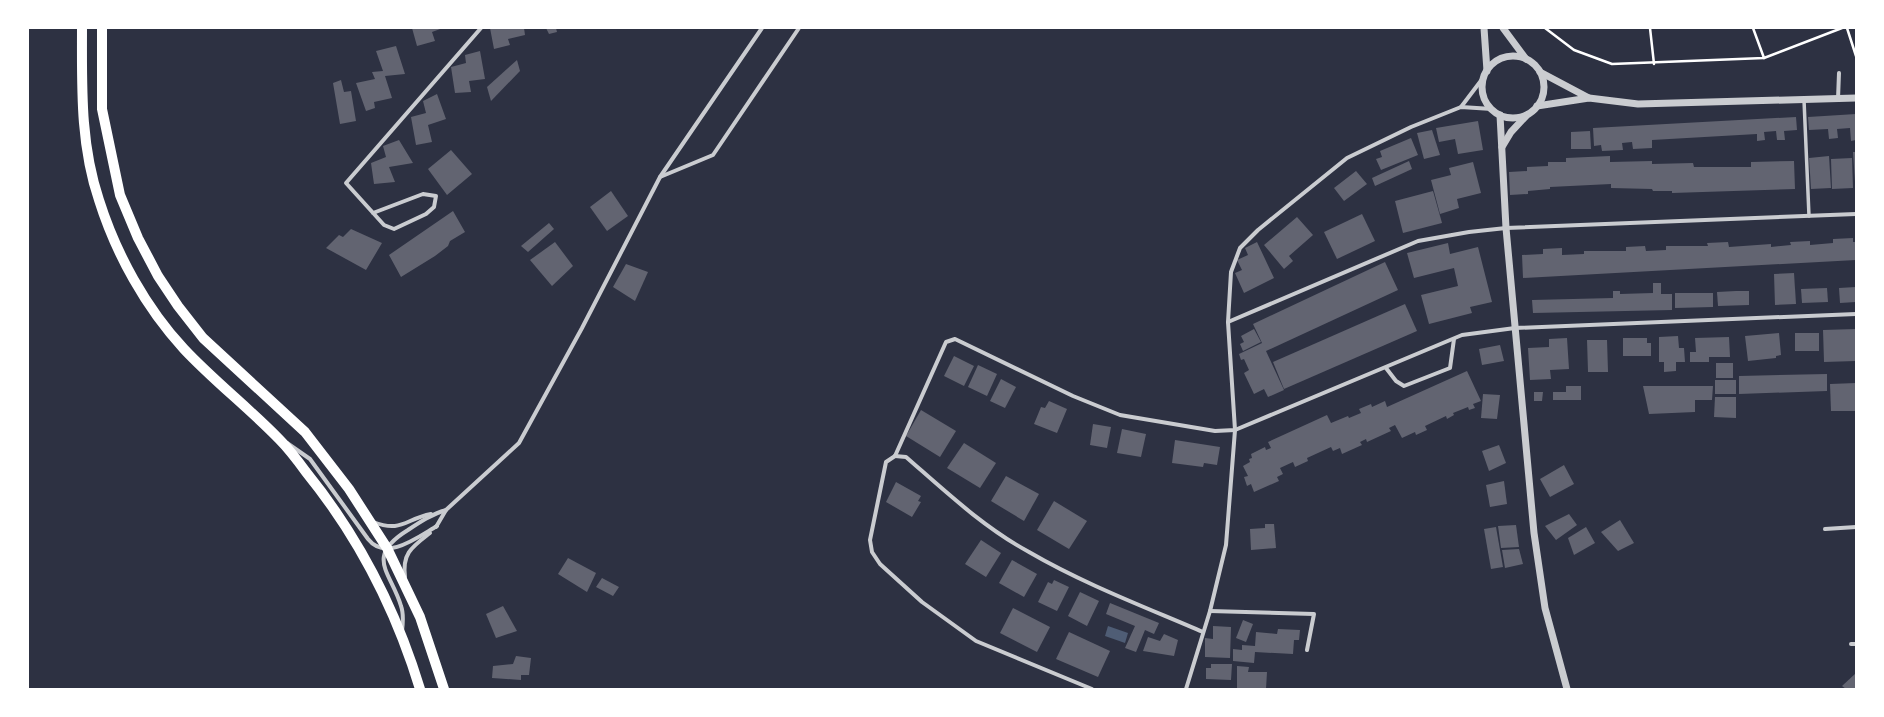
<svg xmlns="http://www.w3.org/2000/svg" width="1884" height="717" viewBox="0 0 1884 717" font-family="'Titillium Web',sans-serif">
<style>
.water{fill:#4f5d75}
.building{fill:#626471}
.lines{fill:none;stroke-linecap:round;stroke-linejoin:round}
.path{stroke:#fff;stroke-width:2.5}
.pedestrian{stroke:#caccd0;stroke-width:3.5}
.minor{stroke:#caccd0;stroke-width:4}
.tertiary{stroke:#caccd0;stroke-width:7}
.primary{stroke:#fff;stroke-width:10}
</style>
<rect width="100%" height="100%" fill="#2d3142"/>
<path class="water" d="M1108 626 1128 633 1125 643 1105 636Z"/>
<g class="building">
<path d="M412 28H443L432 32 435 41 417 46Z"/>
<path d="M490 28H524L525 35 508 39 510 45 494 49Z"/>
<path d="M546 28H556L557 32 549 34Z"/>
<path d="M396 46 405 74 385 76 392 98 374 102 375 108 366 111 356 83 375 79 372 72 383 71 376 51Z"/>
<path d="M480 51 485 79 469 81 471 92 455 93 451 67 466 63 465 55Z"/>
<path d="M517 60 520 71 491 101 487 87Z"/>
<path d="M341 80 344 92 351 91 356 121 340 124 333 83Z"/>
<path d="M437 94 446 119 428 125 432 142 416 145 411 117 426 113 423 101Z"/>
<path d="M1856 114V140L1851 141 1850 128 1837 129 1838 138 1829 139 1828 129 1809 130 1808 117Z"/>
<path d="M1796 117 1797 130 1784 131 1785 140H1777L1776 131 1764 132 1765 140 1757 141V134L1652 140V148L1633 149 1632 142 1622 143 1623 150 1602 151 1601 145 1594 146 1593 128Z"/>
<path d="M1478 121 1483 150 1458 154 1455 139 1439 142 1436 128Z"/>
<path d="M1432 130 1440 155 1424 159 1417 133Z"/>
<path d="M1590 131 1591 149H1571V132Z"/>
<path d="M1411 138 1418 155 1381 170 1376 159 1382 157 1380 151Z"/>
<path d="M399 140 413 163 389 167 395 182 374 184 371 163 386 157 383 146Z"/>
<path d="M451 150 472 174 447 195 428 169Z"/>
<path d="M1853 152H1856V182H1855Z"/>
<path d="M1610 156V162L1652 161V164L1693 163 1694 167H1751V162L1794 161 1795 189 1672 193V191H1653L1652 189 1611 188V184L1550 187V189L1528 191V194L1510 195 1509 172 1527 171V167L1548 166V162H1566V158Z"/>
<path d="M1829 156 1831 188 1811 189 1809 158Z"/>
<path d="M1852 158 1853 188 1832 189 1831 159Z"/>
<path d="M1409 161 1412 169 1375 186 1372 178Z"/>
<path d="M1473 162 1481 193 1457 199 1459 208 1440 214 1431 180 1451 175 1449 168Z"/>
<path d="M1356 171 1367 184 1344 201 1334 188Z"/>
<path d="M611 191 628 216 607 231 590 207Z"/>
<path d="M1433 191 1442 223 1403 233 1395 201Z"/>
<path d="M453 211 465 232 450 241 448 246 435 256 401 277 389 255Z"/>
<path d="M1362 214 1375 241 1337 259 1324 232Z"/>
<path d="M1297 217 1313 235 1289 256 1293 261 1284 269 1264 245Z"/>
<path d="M549 223 554 229 528 252 521 246Z"/>
<path d="M351 229 382 243 366 270 326 248 339 235 343 237Z"/>
<path d="M1853 238V242H1856V260L1523 278 1522 255 1543 254V249L1562 248V255L1584 254V251H1626V247L1645 246 1646 251 1666 250V246H1708L1707 243 1728 242 1729 247 1771 244V247L1791 245 1790 242 1810 241V245L1833 243V239Z"/>
<path d="M555 242 573 266 552 286 530 260Z"/>
<path d="M1257 242 1274 278 1244 293 1235 273 1242 270 1237 260 1248 255 1245 248Z"/>
<path d="M1448 243 1450 254 1478 247 1492 302 1470 307 1472 313 1429 324 1421 295 1458 286 1454 268 1414 278 1407 253Z"/>
<path d="M1385 262 1398 290 1266 351 1284 390 1268 397 1264 389 1254 394 1244 373 1249 370 1244 359 1241 360 1239 354 1262 343 1253 324Z"/>
<path d="M626 264 648 272 635 301 613 287Z"/>
<path d="M1794 273 1796 304 1775 305 1774 274Z"/>
<path d="M1653 283H1661V294H1672V310L1533 313 1532 300 1613 298V291H1620V294L1653 293Z"/>
<path d="M1856 287V302L1840 303 1839 288Z"/>
<path d="M1827 288 1828 302 1802 303 1801 289Z"/>
<path d="M1736 291H1749V305L1718 306 1717 292Z"/>
<path d="M1675 293H1713V307L1675 308Z"/>
<path d="M1405 304 1417 331 1284 389 1273 362Z"/>
<path d="M1254 329 1261 342 1243 351 1240 344 1244 342 1241 336Z"/>
<path d="M1856 329V361L1824 362 1823 330Z"/>
<path d="M1779 333 1781 355 1776 356V358L1748 361 1745 336Z"/>
<rect x="1795" y="333" width="24" height="18"/>
<path d="M1678 336 1679 348H1684L1685 362H1676V371L1664 372V362H1659V337Z"/>
<path d="M1729 337 1730 357H1709V362H1690V352H1696L1695 338Z"/>
<path d="M1567 338 1569 369 1550 370 1551 379 1530 380 1528 348 1549 347V339Z"/>
<path d="M1623 338H1647V343H1651V356H1623Z"/>
<path d="M1587 340H1607L1608 372H1588Z"/>
<path d="M1500 345 1504 361 1482 365 1479 349Z"/>
<path d="M954 356 974 366 964 386 944 376Z"/>
<rect x="1716" y="363" width="17" height="15"/>
<path d="M978 365 997 374 987 396 968 387Z"/>
<path d="M1467 371 1481 401 1473 404 1475 408 1469 410 1468 407 1453 413 1454 415 1447 419 1446 416 1425 426 1427 430 1416 435 1415 432 1402 438 1395 425 1389 428 1391 431 1367 442 1366 439 1360 442 1362 445 1342 454 1340 448 1333 451 1331 447 1307 458 1308 461 1295 467 1293 462 1280 468 1283 474 1277 477 1279 481 1254 492 1251 484 1247 486 1244 477 1248 476 1243 466 1250 462 1249 459 1252 458 1251 454 1265 447 1266 450 1271 448 1268 442 1327 415 1331 423 1348 416 1349 418 1361 413 1359 409 1371 404 1372 407 1385 401 1387 407Z"/>
<path d="M1827 374V391L1739 394V376Z"/>
<path d="M1001 379 1016 387 1005 408 990 401Z"/>
<rect x="1715" y="380" width="21" height="14"/>
<path d="M1856 383V411H1831L1830 384Z"/>
<path d="M1566 386H1581V400H1553V392H1566Z"/>
<path d="M1643 386H1713L1712 400H1695V412L1649 414Z"/>
<path d="M1534 392H1543L1542 401H1534Z"/>
<path d="M1483 394 1500 395 1497 419 1481 418Z"/>
<path d="M1715 397H1736V418L1714 417Z"/>
<path d="M1049 401 1067 409 1057 433 1034 424 1041 407 1045 408Z"/>
<path d="M921 410 956 431 940 457 906 436Z"/>
<path d="M1093 424 1111 427 1107 448 1090 445Z"/>
<path d="M1122 429 1146 434 1141 457 1117 453Z"/>
<path d="M1175 440 1220 447 1217 465 1204 463 1203 467 1172 463Z"/>
<path d="M964 443 996 463 980 488 947 468Z"/>
<path d="M1499 445 1506 463 1489 471 1482 451Z"/>
<path d="M1564 465 1574 484 1550 497 1540 479Z"/>
<path d="M1006 476 1039 494 1024 521 991 501Z"/>
<path d="M1504 481 1507 504 1490 507 1486 485Z"/>
<path d="M896 482 921 496 918 501 921 502 912 517 886 502Z"/>
<path d="M1054 501 1087 521 1069 549 1037 530Z"/>
<path d="M1569 514 1577 525 1556 540 1545 526Z"/>
<path d="M1620 520 1634 543 1618 551 1601 532Z"/>
<path d="M1265 524H1274L1276 548 1251 550 1250 529 1265 528Z"/>
<path d="M1516 525 1519 547 1501 548 1498 526Z"/>
<path d="M1496 527 1503 567 1491 569 1484 529Z"/>
<path d="M1586 527 1595 543 1574 555 1568 538Z"/>
<path d="M981 540 1001 553 986 577 965 564Z"/>
<path d="M1519 549 1523 564 1505 568 1502 550Z"/>
<path d="M568 558 596 573 587 592 558 574Z"/>
<path d="M1012 560 1037 574 1024 597 999 583Z"/>
<path d="M602 578 619 587 613 596 596 587Z"/>
<path d="M1054 580 1069 587 1057 611 1038 602 1048 582 1052 584Z"/>
<path d="M1080 592 1099 601 1087 626 1068 616Z"/>
<path d="M1110 603 1159 623 1154 634 1145 630 1136 652 1125 648 1135 626 1106 614Z"/>
<path d="M503 606 517 631 496 638 486 614Z"/>
<path d="M1013 608 1050 627 1037 652 1000 633Z"/>
<path d="M1243 620 1253 624 1246 642 1236 638Z"/>
<path d="M1213 626 1231 627 1230 658 1205 657V638L1213 639Z"/>
<path d="M1278 629 1300 630 1299 640H1294L1293 654 1255 652 1254 663 1233 661V649L1242 650V645L1255 646 1256 632 1277 634Z"/>
<path d="M1069 632 1110 651 1098 677 1056 659Z"/>
<path d="M1164 634 1178 640 1174 656 1143 651 1148 637 1160 641Z"/>
<path d="M516 656 531 658 529 675H521V680L492 678 493 666 513 664Z"/>
<path d="M1211 664H1232L1231 680 1206 679V668H1211Z"/>
<path d="M1237 666 1249 667 1248 672H1267L1266 689H1237Z"/>
<path d="M1856 673V689H1846L1842 686Z"/>
</g>
<g class="lines">
<g class="path">
<path d="M1545 28 1574 50 1612 64 1764 58 1842 28"/>
<path d="M1650 28 1654 64"/>
<path d="M1753 28 1764 58"/>
<path d="M1847 28 1856 56"/>
</g>
<path class="pedestrian" d="M1804 100 1809 216"/>
<g class="minor">
<path d="M1838 99 1839 73"/>
<path d="M1461 107 1483 78"/>
<path d="M660 177 713 155 799 28"/>
<path d="M373 213 423 194 436 196 434 207 426 214 394 229 384 225 346 183 481 28"/>
<path d="M1228 322 1418 241 1469 232 1506 228 1856 214"/>
<path d="M1386 368 1396 381 1404 386 1450 368 1454 339"/>
<path d="M287 443 310 459 368 539C386 562 418 537 437 526"/>
<path d="M895 456 946 342 955 339 1073 396 1120 415 1215 431 1235 430 1462 335 1515 328 1856 314"/>
<path d="M895 456 886 462 870 540 872 552 880 564 922 602 976 641 1092 689"/>
<path d="M895 456 906 457C945 491 983 527 1029 552 1084 584 1145 607 1203 632"/>
<path d="M373 522C402 533 405 519 431 514"/>
<path d="M436 527 446 510"/>
<path d="M1825 529 1856 527"/>
<path d="M405 577C402 553 412 547 430 533"/>
<path d="M1210 611 1314 614 1307 650"/>
<path d="M402 631C403 623 404 614 401 606 391 572 364 557 408 530 420 522 432 514 446 510L519 443 582 328 660 177 762 28"/>
<path d="M1851 644H1856"/>
<path d="M1186 689 1210 611 1226 545 1235 430 1228 322 1231 272 1240 248 1258 230 1347 158 1411 127 1461 107 1492 109"/>
</g>
<g class="tertiary">
<path d="M1484 28 1487 71"/>
<path d="M1503 28 1526 59"/>
<circle cx="1513" cy="87" r="31"/>
<path d="M1540 72 1589 98 1638 104 1856 98"/>
<path d="M1537 106 1589 98"/>
<path d="M1500 115 1506 228 1534 533 1545 608 1567 689"/>
<path d="M1502 147 1511 132 1526 116"/>
</g>
<g class="primary">
<path d="M82 28C82 86 80 144 99 200 116 254 146 308 184 349 214 381 249 408 279 439 289 449 298 461 306 472 358 536 396 610 420 689"/>
<path d="M102 28V109L120 195 138 238 158 276 178 306 203 338 305 432 349 489 387 548 420 617 444 689"/>
</g>
</g>
<rect width="1884" height="717" fill="none" stroke="#ffffff" stroke-width="58"/>
</svg>
